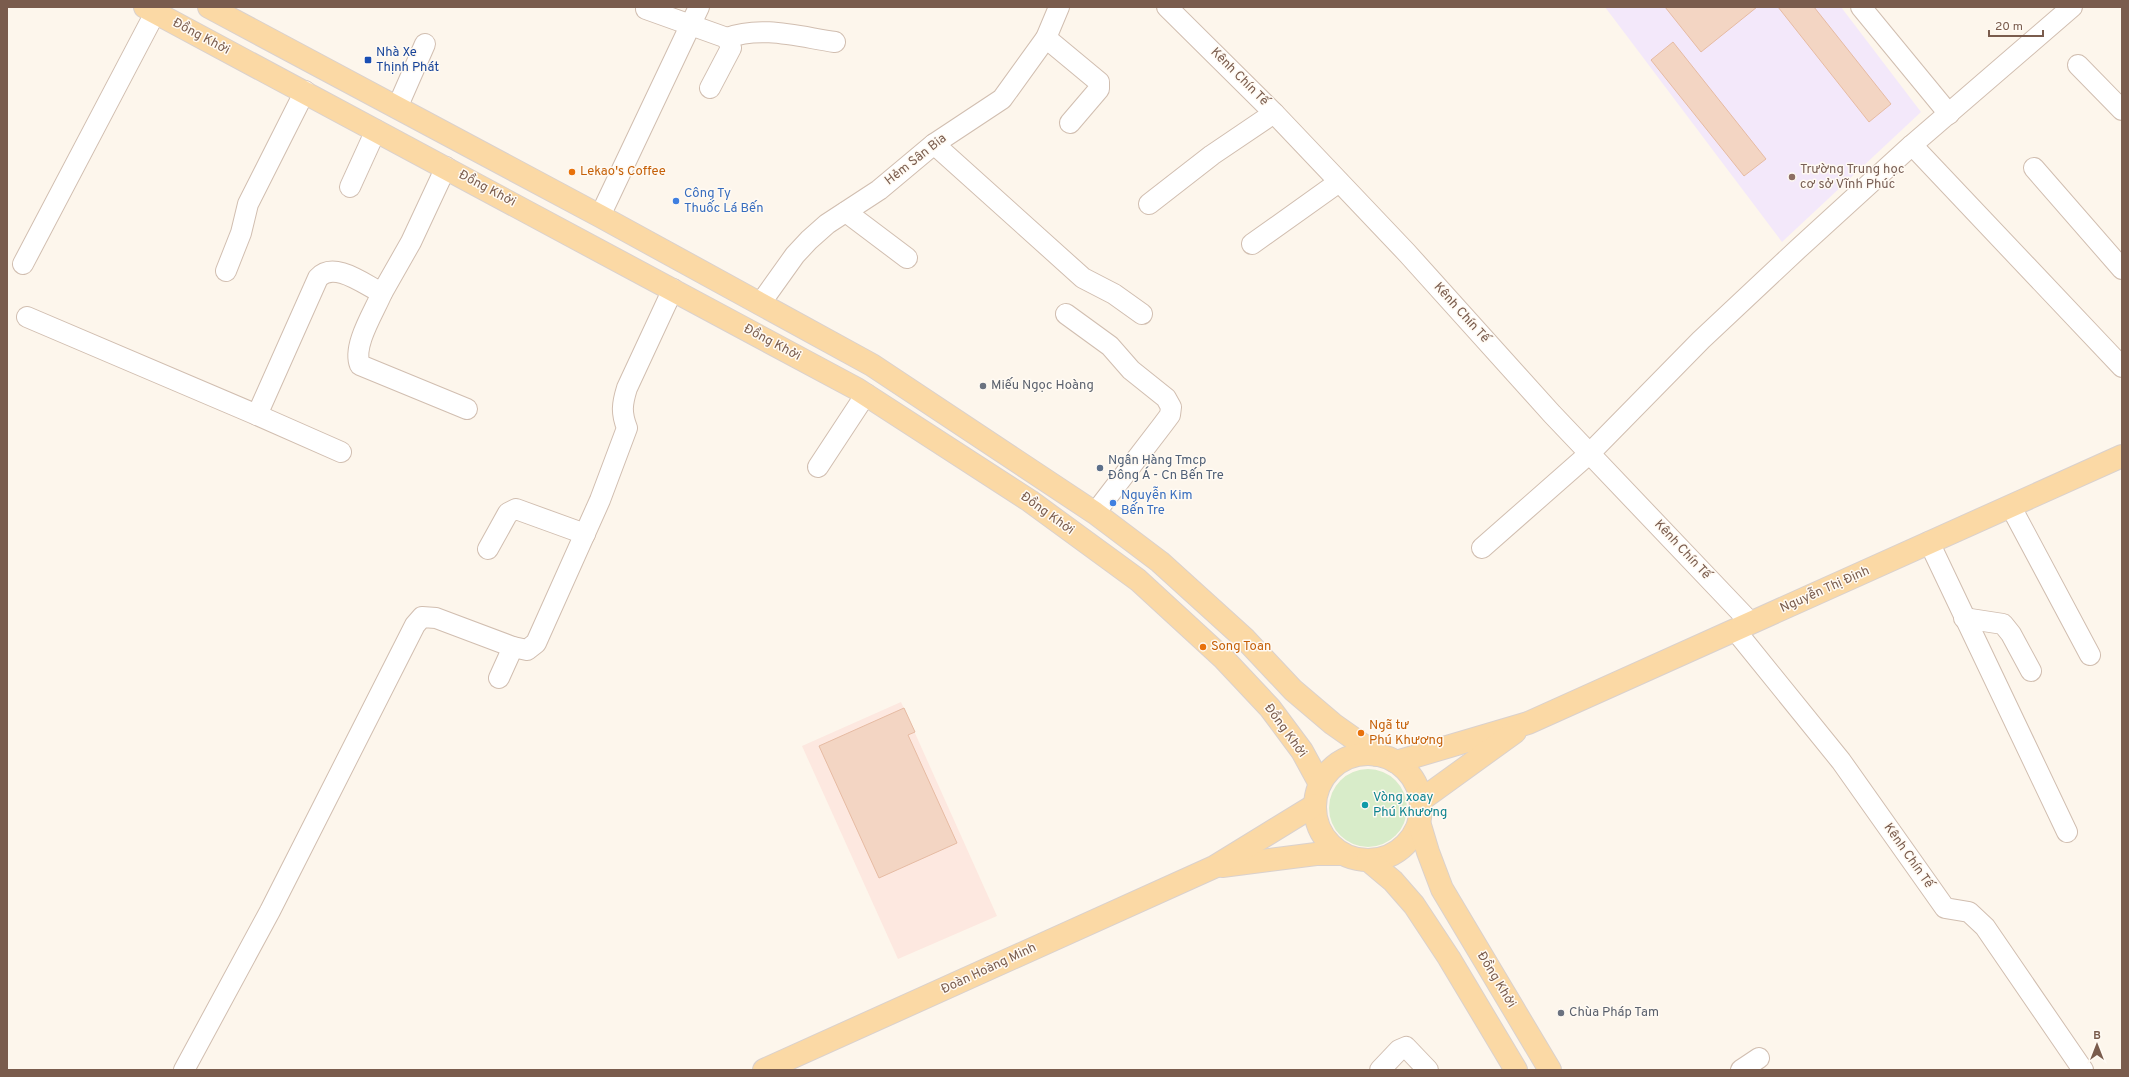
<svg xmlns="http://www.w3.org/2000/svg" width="2129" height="1077" viewBox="0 0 2129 1077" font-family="Overpass,sans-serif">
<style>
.commercial{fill:#fde8e0}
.education{fill:#f3e8fa}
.green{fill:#d8ecc9}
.building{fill:#f3d5c3;stroke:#e6bba3}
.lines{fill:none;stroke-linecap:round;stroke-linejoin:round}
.minor-casing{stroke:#d1beb0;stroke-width:22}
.major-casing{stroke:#dad1cd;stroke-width:24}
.minor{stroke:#fff;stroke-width:20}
.major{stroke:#fbd9a5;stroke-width:22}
.transit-dot{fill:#1a4fb4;stroke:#fffaf3;stroke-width:1.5}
.food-dot{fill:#e8710a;stroke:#fffaf3;stroke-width:1.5}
.education-dot{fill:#8d6e63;stroke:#fffaf3;stroke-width:1.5}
.shop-dot{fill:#3f7fe0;stroke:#fffaf3;stroke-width:1.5}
.worship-dot{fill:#6b7280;stroke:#fffaf3;stroke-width:1.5}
.service-dot{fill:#5c6f8a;stroke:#fffaf3;stroke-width:1.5}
.culture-dot{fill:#0f9aa8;stroke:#fffaf3;stroke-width:1.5}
.labels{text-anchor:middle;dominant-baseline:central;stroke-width:3;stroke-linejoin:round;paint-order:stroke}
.street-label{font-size:13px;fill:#7a5c4d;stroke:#fffaf3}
.transit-label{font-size:13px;fill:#164399;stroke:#fffaf3;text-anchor:start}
.education-label{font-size:13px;fill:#785e54;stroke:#fffaf3;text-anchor:start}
.food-label{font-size:13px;fill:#c56008;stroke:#fffaf3;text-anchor:start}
.shop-label{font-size:13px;fill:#366cbe;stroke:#fffaf3;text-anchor:start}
.worship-label{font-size:13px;fill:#5b616d;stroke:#fffaf3;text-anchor:start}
.service-label{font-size:13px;fill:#4e5e75;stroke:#fffaf3;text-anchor:start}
.culture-label{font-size:13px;fill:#0d838f;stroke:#fffaf3;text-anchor:start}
</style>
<rect width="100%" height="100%" fill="#fdf6ec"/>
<path class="commercial" d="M901 702 997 916 898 959 802 746Z"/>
<path class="education" d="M1605 7H1841L1921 112 1782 242Z"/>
<circle class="green" cx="1368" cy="808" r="39"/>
<g class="building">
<path d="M1665 7H1757L1701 52Z"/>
<path d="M1778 7H1814L1891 104 1869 122Z"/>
<path d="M1673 42 1766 159 1744 176 1651 60Z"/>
<path d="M904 708 915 732 908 735 957 843 879 878 819 746Z"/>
</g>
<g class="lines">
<defs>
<g id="minor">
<path d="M647 7 646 9 727 38 731 48 710 88"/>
<path d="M1167 7 1274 113 1407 253 1552 414 1751 623"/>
<path d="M1861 7 1949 114"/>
<path d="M727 38C761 25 800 37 835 42"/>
<path d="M1046 38 1099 82V89L1070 123"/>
<path d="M2078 65 2122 110"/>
<path d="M397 108 425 44"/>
<path d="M934 144 1083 278 1114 294 1142 314"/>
<path d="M1912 145 2122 367"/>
<path d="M2034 168 2122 269"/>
<path d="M350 187 376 130"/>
<path d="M1149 204 1212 155 1274 113"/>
<path d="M846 212 907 258"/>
<path d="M600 216 699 7"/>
<path d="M1252 244 1339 182"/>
<path d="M23 264 155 13"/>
<path d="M226 271 241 233 248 204 305 91"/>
<path d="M382 293C374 312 352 346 360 365L467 409"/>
<path d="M760 304 795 255 809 240 827 224 879 190 934 144 1002 99 1046 38 1059 7"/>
<path d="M1066 314 1110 346 1131 370 1166 398 1171 407 1170 415 1161 427 1095 513"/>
<path d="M27 317 257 415 318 278C334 260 365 285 382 293L411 242 446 167"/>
<path d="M257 415 341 452"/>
<path d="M818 467 866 394"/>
<path d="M2011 507 2090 655"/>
<path d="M1929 542 2067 832"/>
<path d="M1482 548 1590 453 1701 340 1798 249 1912 145 2072 7"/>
<path d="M488 549 508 513 516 509 585 534"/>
<path d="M1964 618 2003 624 2011 634 2031 671"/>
<path d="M1735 630 1841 761 1945 908 1969 912 1985 927 2083 1070"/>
<path d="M499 678 513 647"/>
<path d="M184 1070 270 911 415 625 422 617 436 618 513 647 527 650 536 643 600 500 627 428C621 413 622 404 627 388L673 289"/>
<path d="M1380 1070 1399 1050 1406 1047 1428 1070"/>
<path d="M1741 1070 1759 1058"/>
</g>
<g id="major">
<path d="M145 7 857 389 1030 501 1138 580 1224 659 1270 708 1302 751 1320 784"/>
<path d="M209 7 600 216 872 365 1095 513 1160 562 1245 639 1293 690 1333 724 1377 755"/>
<circle cx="1368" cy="807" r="53"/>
<path d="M1396 762 1528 723 2122 456"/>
<path d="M1421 800 1515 732"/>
<path d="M1419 822 1428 852 1442 889 1550 1070"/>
<path d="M1368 860 1393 881 1414 905 1449 958 1516 1070"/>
<path d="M1222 866 1316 854H1343"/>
<path d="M764 1070 1214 867 1315 805"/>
</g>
</defs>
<use href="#minor" class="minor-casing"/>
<use href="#major" class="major-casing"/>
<use href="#minor" class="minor"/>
<use href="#major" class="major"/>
</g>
<rect class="transit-dot" x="364" y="56" width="8" height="8" rx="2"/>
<g class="food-dot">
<circle cx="572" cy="172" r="4"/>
<circle cx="1203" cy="647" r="4"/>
<circle cx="1361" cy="733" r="4"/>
</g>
<circle class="education-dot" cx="1792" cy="177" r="4"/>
<g class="shop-dot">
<circle cx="676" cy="201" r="4"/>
<circle cx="1113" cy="503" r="4"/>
</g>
<g class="worship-dot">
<circle cx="983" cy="386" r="4"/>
<circle cx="1561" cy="1013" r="4"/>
</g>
<circle class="service-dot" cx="1100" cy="468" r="4"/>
<circle class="culture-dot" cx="1365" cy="805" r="4"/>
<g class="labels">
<g class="street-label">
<text transform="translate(201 37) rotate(28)">Đồng Khởi</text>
<text transform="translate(1239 77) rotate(45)">Kênh Chín Tế</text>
<text transform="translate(916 160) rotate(-38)">Hẻm Sân Bia</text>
<text transform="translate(487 189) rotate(28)">Đồng Khởi</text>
<text transform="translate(1461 313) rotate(48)">Kênh Chín Tế</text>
<text transform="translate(772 343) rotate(28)">Đồng Khởi</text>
<text transform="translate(1047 514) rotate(36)">Đồng Khởi</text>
<text transform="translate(1682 550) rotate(47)">Kênh Chín Tế</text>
<text transform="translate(1825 590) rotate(-24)">Nguyễn Thị Định</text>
<text transform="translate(1285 731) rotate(54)">Đồng Khởi</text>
<text transform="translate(1908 856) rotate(55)">Kênh Chín Tế</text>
<text transform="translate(989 969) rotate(-25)">Đoàn Hoàng Minh</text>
<text transform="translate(1496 980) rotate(59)">Đồng Khởi</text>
</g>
<g class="transit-label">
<text x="376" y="53">Nhà Xe<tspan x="376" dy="15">Thịnh Phát</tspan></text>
</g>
<g class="education-label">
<text x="1800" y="170">Trường Trung học<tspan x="1800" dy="15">cơ sở Vĩnh Phúc</tspan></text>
</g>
<g class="food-label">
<text x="580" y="172">Lekao's Coffee</text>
<text x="1211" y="647">Song Toan</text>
<text x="1369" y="726">Ngã tư<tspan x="1369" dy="15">Phú Khương</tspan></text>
</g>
<g class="shop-label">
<text x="684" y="194">Công Ty<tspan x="684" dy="15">Thuốc Lá Bến</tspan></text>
<text x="1121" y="496">Nguyễn Kim<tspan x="1121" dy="15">Bến Tre</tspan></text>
</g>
<g class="worship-label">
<text x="991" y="386">Miếu Ngọc Hoàng</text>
<text x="1569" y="1013">Chùa Pháp Tam</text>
</g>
<g class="service-label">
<text x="1108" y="461">Ngân Hàng Tmcp<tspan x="1108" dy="15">Đông Á - Cn Bến Tre</tspan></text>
</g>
<g class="culture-label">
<text x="1373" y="798">Vòng xoay<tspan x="1373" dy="15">Phú Khương</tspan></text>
</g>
</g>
<rect width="2129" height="1077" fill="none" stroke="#7a5c4d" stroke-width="16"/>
<g transform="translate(2097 1045)" stroke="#fffaf3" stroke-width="3" paint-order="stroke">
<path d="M0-3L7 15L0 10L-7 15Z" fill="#7a5c4d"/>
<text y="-6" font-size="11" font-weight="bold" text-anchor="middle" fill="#7a5c4d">B</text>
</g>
<path d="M1989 30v6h54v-6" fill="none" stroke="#7a5c4d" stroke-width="2"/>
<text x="1995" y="30" font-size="12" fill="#7a5c4d" stroke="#fffaf3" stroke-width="3" paint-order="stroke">20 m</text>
</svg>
